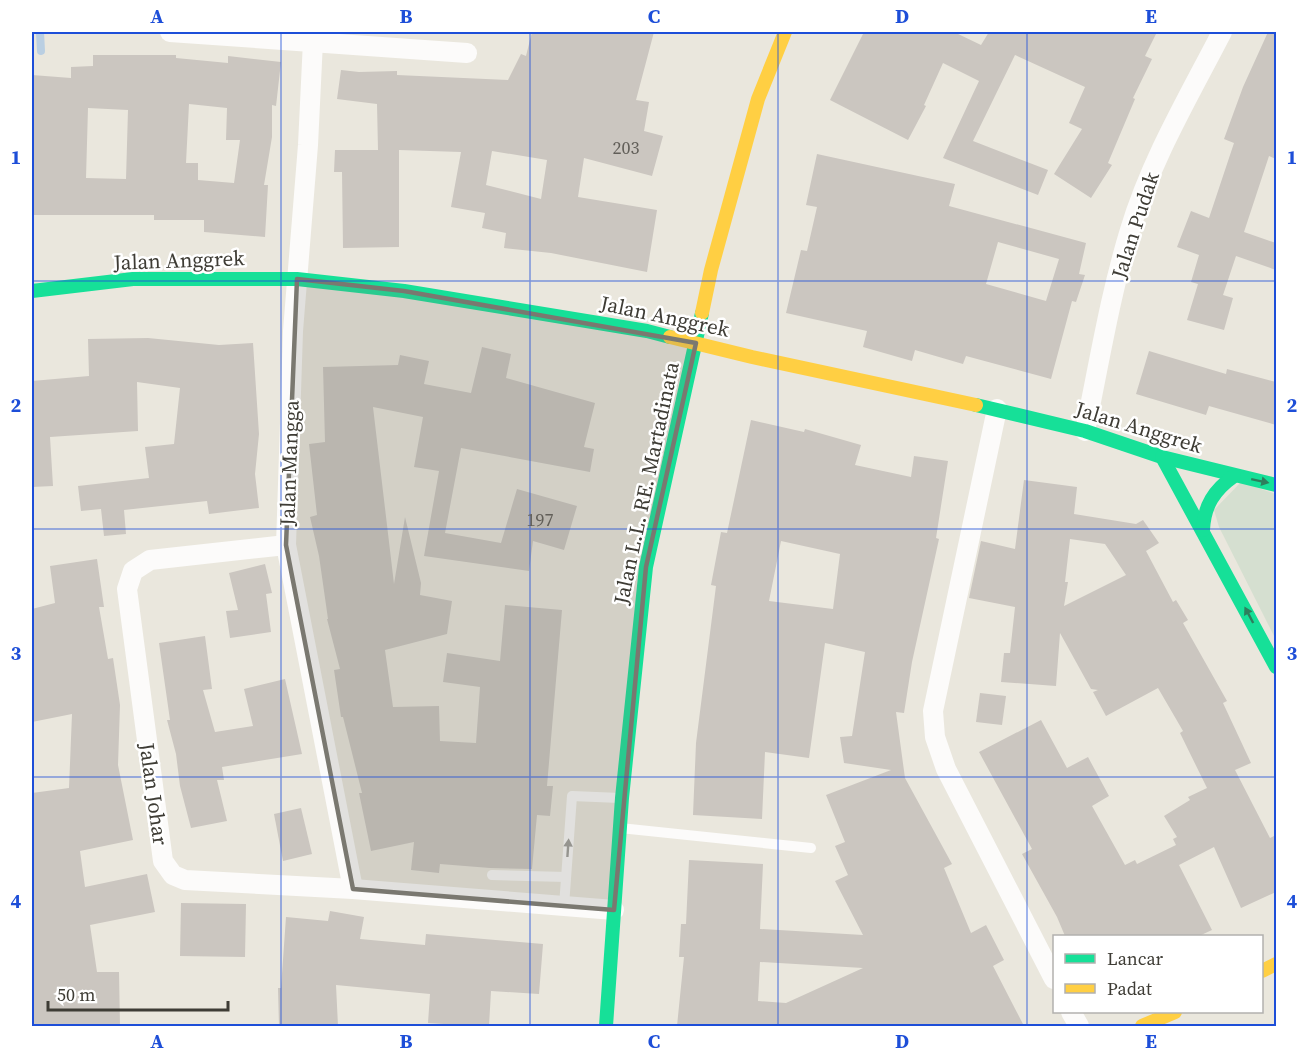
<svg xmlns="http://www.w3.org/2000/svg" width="1308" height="1058" viewBox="0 0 1308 1058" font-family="'Source Serif 4',serif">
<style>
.green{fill:#d5dfd0}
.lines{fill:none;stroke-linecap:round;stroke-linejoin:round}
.stream{stroke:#bacfe2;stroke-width:8}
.building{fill:#cbc6c0;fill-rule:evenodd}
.lane{stroke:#fcfbfa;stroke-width:10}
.street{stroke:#fcfbfa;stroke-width:20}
.fast{stroke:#16e098;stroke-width:14}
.slow{stroke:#ffcf43;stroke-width:14}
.oneway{fill:#2e7e5d}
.oneway2{fill:#9d9c98}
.marked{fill:#7a7870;fill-opacity:0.2;stroke:#7a7870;stroke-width:4.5;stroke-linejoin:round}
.grid{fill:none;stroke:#1d4ed8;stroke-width:1.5;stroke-opacity:0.55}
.labels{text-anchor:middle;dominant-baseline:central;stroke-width:5;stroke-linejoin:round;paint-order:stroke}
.number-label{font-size:18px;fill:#615e58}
.street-label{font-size:21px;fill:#3e3c35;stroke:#fff}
.neatline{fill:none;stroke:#1d4ed8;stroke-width:2}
.grid-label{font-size:20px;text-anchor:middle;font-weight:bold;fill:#1d4ed8}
</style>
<rect width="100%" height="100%" fill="#eae7dd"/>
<path class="green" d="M1241 482 1276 494V640L1219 527 1214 510Z"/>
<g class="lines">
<path class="stream" d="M40 32 41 51"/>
</g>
<g class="building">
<path d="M532 32H654L636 100 649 102 644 131 663 136 652 176 584 158 578 197 657 210 647 272 551 253 504 248 506 233 482 228 485 213 451 207 461 152 399 150V247L343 248 342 172H334L335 150H378L377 104 337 99 341 70 359 72 397 71V75L508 80 521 54 526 56ZM492 151 547 160 541 199 486 185Z"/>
<path d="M864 32H954L981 45 989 32H1157L1145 56 1152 59 1133 98 1135 99 1108 163 1112 165 1091 198 1054 174 1082 129 1069 123 1085 87 1015 55 973 141 1048 170 1038 195 943 158 979 81 943 63 924 105 926 106 908 140 830 100Z"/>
<path d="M1268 32H1276V159L1269 156 1244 232 1276 243V270L1236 256 1223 295 1233 298 1224 330 1187 320 1198 284 1191 282 1199 255 1177 247 1191 211 1209 218 1234 143 1224 139 1243 87Z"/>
<path d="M93 55H176V58L228 63V56L281 62 276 106 272 105V137L264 185H268L265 237 204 232V220H154V215H32V75L71 78V67L93 66ZM189 104 227 108 226 140H240L234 183 198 180V163H186ZM88 108 128 110 126 179 86 178Z"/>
<path d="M817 154 955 184 949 206 1086 243 1079 274 1085 275 1076 302 1072 301 1051 379 966 356 963 364 915 350 912 361 863 347 867 331 786 313 801 250 807 251 817 207 806 205ZM998 242 1059 259 1046 301 986 284Z"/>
<path d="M148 338 219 345 253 343 259 434 255 474 259 508 209 514 207 501 124 510 126 534 104 536 101 509 81 511 78 486 149 478 145 447 174 444 180 388 137 382 138 431 50 437 53 486 32 487V381L89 376 88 339Z"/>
<path d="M482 347 511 354 506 378 595 403 584 447 594 449 590 472 461 448 445 533 501 543 517 489 577 506 564 550 533 541 529 571 424 556 439 471 414 467 423 417 373 407 394 584 405 517 421 583 420 595 452 601 447 634 385 650 393 707 439 706 440 741 476 743 480 687 443 682 447 653 500 661 505 605 562 610 547 786H553L550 816 537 815 532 869 490 868 440 864 439 873 411 870 414 842 371 851 359 793H362L343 717H341L334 670 340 669 327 619H328L319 556 310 517 317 515 309 444 325 442 323 367 398 365 400 355 429 361 424 384 471 393Z"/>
<path d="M1149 351 1226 374 1227 369 1276 382V425L1209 406 1206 415 1136 394Z"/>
<path d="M751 420 804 432 805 429 861 445 855 465 911 477 914 456 948 461 936 538 939 539 912 662 904 713 896 712 905 778 952 864 944 868 971 933 986 925 1004 960 993 966 1024 1026H677L684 957H679L681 924H686L689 860 763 864 760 929 863 935 835 881 848 875 835 846 845 842 826 795 891 770 844 763 840 737 852 736 865 652 825 643 809 758 765 752 762 819 693 815 696 743 716 586 711 585 721 532 727 533ZM781 541 840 554 833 609 769 601ZM760 962 863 968 786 1003 758 1001Z"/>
<path d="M1024 480 1077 487 1074 514 1136 524 1143 520 1159 543 1146 551 1173 602 1176 600 1188 620 1183 623 1227 701 1223 703 1251 763 1235 770 1270 838 1276 835V892L1241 908 1214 847 1179 865 1212 930 1199 936H1065L1057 917 1022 854 1032 849 979 752 1041 720 1067 768 1088 757 1109 796 1092 806 1125 865 1135 860 1137 864 1176 845 1173 839 1177 837 1164 816 1190 800 1188 797 1207 788 1180 733 1183 731 1158 688 1106 716 1093 692 1098 690 1091 689 1060 633 1056 686 1001 682 1004 653H1010L1015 607 969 598 981 541 1015 549ZM1070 539 1105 544 1126 575 1064 606 1068 582H1065Z"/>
<path d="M97 559 104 607H99L108 659 113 658 120 705 118 765 133 840 80 851 85 887 147 874 155 912 90 925 97 972H119L120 1026H32V793L69 788 72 714 32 722V609L55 603 50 566Z"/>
<path d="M265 564 272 593 266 594 271 632 230 638 226 611 238 610 229 573Z"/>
<path d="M205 636 212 689 203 690 215 732 253 726 244 689 285 679 302 754 222 767 224 780H217L227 821 191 828 180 786 176 754 167 720H170L159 643Z"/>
<path d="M980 693 1006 696 1002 725 976 722Z"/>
<path d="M301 808 312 854 283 861 274 814Z"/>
<path d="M181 903 246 904 245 957 180 956Z"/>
<path d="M330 911 364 917 360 939 425 945 426 934 543 944 539 994 491 991 489 1026H475L428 1023 430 994 336 985 338 1026H279L278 988H281L286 917 328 921Z"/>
</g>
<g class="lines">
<g class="lane">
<path d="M620 828 811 848"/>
<path d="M492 875 566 877"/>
<path d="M564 906 572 796 620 798"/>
</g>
<g class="street">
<path d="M170 32 467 53"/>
<path d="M316 32 313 41 308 145 293 331 286 545 353 889"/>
<path d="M997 409 933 711 935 737 946 769 1054 979"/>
<path d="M1085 431C1099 364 1110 295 1130 230 1151 160 1189 96 1222 32"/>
<path d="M286 545 150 560 133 571 127 589 163 861 173 875 185 880 353 889 614 910"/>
<path d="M1071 1012 1079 1026"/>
</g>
<g class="fast">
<path d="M32 291 133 279H297L404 291 647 331 670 337"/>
<path d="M976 405 1085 431 1162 457 1276 485"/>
<path d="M1162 457 1276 667"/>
<path d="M1203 530C1204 506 1214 490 1234 476"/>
<path d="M606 1026 622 798 646 567 702 313"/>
</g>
<g class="slow">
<path d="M702 313 711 270 758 99 785 32"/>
<path d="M670 337 752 357 976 405"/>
<path d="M1262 971 1276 964"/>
<path d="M1142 1026 1175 1012"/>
</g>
</g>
<defs><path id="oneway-solid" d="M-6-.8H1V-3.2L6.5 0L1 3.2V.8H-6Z" transform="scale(1.5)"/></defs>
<g class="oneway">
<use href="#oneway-solid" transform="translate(1260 481) rotate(12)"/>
<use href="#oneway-solid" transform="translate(1249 615) rotate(-118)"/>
</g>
<use class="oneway2" href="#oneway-solid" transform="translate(568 848) rotate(-86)"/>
<path class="marked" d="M297 279 404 291 696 343 646 567 614 910 353 889 286 545Z"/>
<path class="grid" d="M281 32V1026M530 32V1026M778 32V1026M1027 32V1026M32 281H1276M32 529H1276M32 777H1276"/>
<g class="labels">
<g class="number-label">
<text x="626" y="147">203</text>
<text x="540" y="519">197</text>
</g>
<g class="street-label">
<text transform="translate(1135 225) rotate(-72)">Jalan Pudak</text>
<text transform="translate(179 260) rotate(-2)">Jalan Anggrek</text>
<text transform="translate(665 316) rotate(12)">Jalan Anggrek</text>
<text transform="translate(1139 427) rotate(17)">Jalan Anggrek</text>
<text transform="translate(289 463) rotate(-88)">Jalan Mangga</text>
<text transform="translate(646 483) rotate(-78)">Jalan L.L. RE. Martadinata</text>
<text transform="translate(154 794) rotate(82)">Jalan Johar</text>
</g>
</g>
<rect width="1308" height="1058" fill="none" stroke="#ffffff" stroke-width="66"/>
<rect x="1053" y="935" width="210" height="78" fill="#ffffff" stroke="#b2b1ae" stroke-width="1.5"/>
<rect x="1065" y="954" width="30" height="9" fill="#16e098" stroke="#b2b1ae" stroke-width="1.5"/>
<text x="1107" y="965" font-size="18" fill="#3e3c35">Lancar</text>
<rect x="1065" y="984" width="30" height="9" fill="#ffcf43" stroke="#b2b1ae" stroke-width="1.5"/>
<text x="1107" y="995" font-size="18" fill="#3e3c35">Padat</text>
<path d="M48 1001v9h180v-9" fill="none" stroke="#3e3c35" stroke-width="3"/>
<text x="57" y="1001" font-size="18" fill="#3e3c35" stroke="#ffffff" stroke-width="4.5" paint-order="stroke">50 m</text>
<rect x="33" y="33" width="1242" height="992" class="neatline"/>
<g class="grid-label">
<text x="157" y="23">A</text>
<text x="406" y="23">B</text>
<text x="654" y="23">C</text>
<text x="902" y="23">D</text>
<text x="1151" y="23">E</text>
<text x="16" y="164">1</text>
<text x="1292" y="164">1</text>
<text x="16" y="412">2</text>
<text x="1292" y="412">2</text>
<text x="16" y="660">3</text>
<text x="1292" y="660">3</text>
<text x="16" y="908">4</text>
<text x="1292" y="908">4</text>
<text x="157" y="1048">A</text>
<text x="406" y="1048">B</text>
<text x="654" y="1048">C</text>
<text x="902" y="1048">D</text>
<text x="1151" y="1048">E</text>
</g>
</svg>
